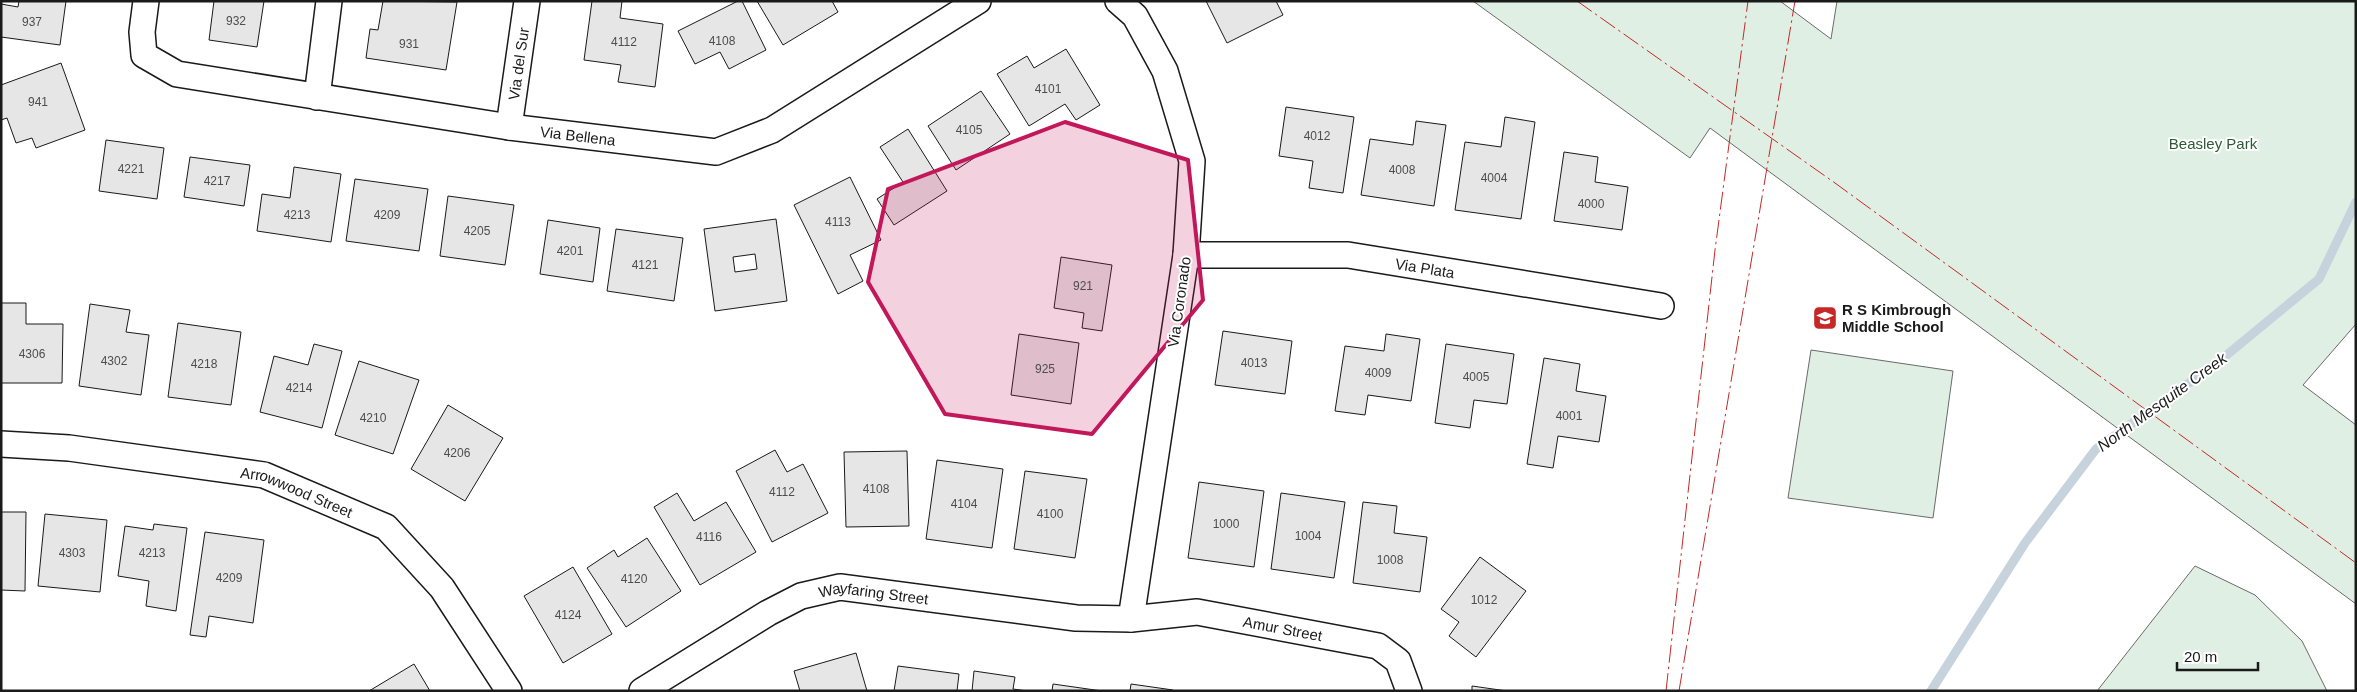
<svg xmlns="http://www.w3.org/2000/svg" width="2357" height="692" viewBox="0 0 2357 692" font-family="Helvetica,sans-serif">
<style>
.green{fill:#e0efe3;stroke:#6a6a6a}
.lines{fill:none;stroke-linecap:round;stroke-linejoin:round}
.stream{stroke:#c6d2dc;stroke-width:9}
.building{fill:#e6e6e6;stroke:#1a1a1a;fill-rule:evenodd}
.minor-casing{stroke:#1a1a1a;stroke-width:28}
.minor{stroke:#fff;stroke-width:25}
.power{stroke:#c62828;stroke-width:1;stroke-dasharray:18 4 2.5 4;stroke-linecap:butt}
.marked{fill:#c2185b;fill-opacity:0.2;stroke:#c2185b;stroke-width:4;stroke-linejoin:round}
.labels{text-anchor:middle;dominant-baseline:central;stroke-width:4;stroke-linejoin:round;paint-order:stroke}
.number-label{font-size:12px;fill:#4d4d4d}
.street-label{font-size:15px;fill:#1a1a1a;stroke:#fff}
.park-label{font-size:15px;fill:#2b5a34;stroke:#fff}
.poi-label{font-size:15px;font-weight:bold;fill:#1a1a1a;stroke:#fff;text-anchor:start}
.water-label{font-size:16px;font-style:italic;fill:#1a1a1a;stroke:#fff}
</style>
<rect width="100%" height="100%" fill="#fff"/>
<g class="green">
<path d="M1473 1H1780L1831 39 1837 1H2356V324L2303 385 2356 425V604L1710 128 1690 158Z"/>
<path d="M1811 350 1953 371 1933 518 1788 498Z"/>
<path d="M2195 566 2255 595 2302 641 2327 691H2097Z"/>
</g>
<g class="lines">
<path class="stream" d="M1931 691 2025 543 2096 449 2217 363 2319 279 2356 202"/>
</g>
<g class="building">
<path d="M19 1H66L60 45 1 37V4L18 7Z"/>
<path d="M214 1H264L257 47 209 40Z"/>
<path d="M383 1 457 2 446 70 366 58 370 29 378 30Z"/>
<path d="M592 1H622L620 18 663 24 655 87 618 82 621 65 584 60Z"/>
<path d="M738 1H742L766 50 729 69 720 52 695 64 678 31Z"/>
<path d="M757 1H832L838 12 783 45Z"/>
<path d="M1206 1H1276L1283 15 1227 43Z"/>
<path d="M1066 49 1100 105 1076 120 1065 104 1029 126 997 74 1027 56 1034 68Z"/>
<path d="M61 63 85 130 36 148 32 138 16 143 7 118 1 120V85Z"/>
<path d="M981 91 1010 134 956 170 928 126Z"/>
<path d="M1286 107 1354 117 1343 193 1309 188 1313 161 1279 156Z"/>
<path d="M1505 117 1535 122 1521 219 1455 210 1465 142 1501 147Z"/>
<path d="M1416 121 1446 125 1434 206 1361 195 1370 139 1413 145Z"/>
<path d="M908 129 947 191 894 225 877 199 903 182 880 147Z"/>
<path d="M106 140 164 148 157 199 99 191Z"/>
<path d="M1564 152 1598 157 1595 182 1628 187 1622 230 1554 221Z"/>
<path d="M190 157 250 165 244 206 184 197Z"/>
<path d="M294 167 341 174 331 242 257 231 262 194 290 198Z"/>
<path d="M850 177 881 240 850 255 863 281 838 294 794 205Z"/>
<path d="M355 179 428 189 419 251 346 241Z"/>
<path d="M448 196 514 205 505 265 440 256Z"/>
<path d="M776 219 787 301 715 311 704 229ZM755 254 757 269 735 272 733 257Z"/>
<path d="M548 220 600 228 593 282 540 274Z"/>
<path d="M616 229 683 238 674 301 607 291Z"/>
<path d="M1061 257 1112 265 1102 331 1082 328 1084 313 1054 308Z"/>
<path d="M1 303H26V324H63L62 383H1Z"/>
<path d="M90 304 130 310 126 332 149 335 141 395 79 386Z"/>
<path d="M178 323 241 332 231 405 168 397Z"/>
<path d="M1223 331 1292 341 1285 394 1215 385Z"/>
<path d="M1019 334 1079 343 1071 404 1011 395Z"/>
<path d="M1386 334 1420 339 1411 401 1368 395 1365 415 1335 411 1345 346 1384 351Z"/>
<path d="M314 344 342 351 322 428 260 412 274 356 308 365Z"/>
<path d="M1446 344 1514 354 1507 404 1474 400 1470 428 1435 423Z"/>
<path d="M1544 358 1580 364 1576 391 1606 396 1599 442 1558 436 1553 468 1527 464Z"/>
<path d="M359 361 419 380 393 454 335 435Z"/>
<path d="M448 405 503 438 465 501 411 469Z"/>
<path d="M775 450 787 472 803 464 828 513 772 542 736 471Z"/>
<path d="M907 451 909 526 846 527 844 452Z"/>
<path d="M937 460 1003 469 992 548 926 539Z"/>
<path d="M1025 471 1087 479 1075 558 1014 549Z"/>
<path d="M1199 482 1264 491 1254 567 1188 558Z"/>
<path d="M677 493 694 521 726 502 756 552 700 585 654 507Z"/>
<path d="M1281 493 1345 502 1334 578 1271 569Z"/>
<path d="M1363 502 1397 506 1394 533 1427 537 1420 592 1353 583Z"/>
<path d="M1 512H26L25 591 1 590Z"/>
<path d="M45 514 107 520 100 592 38 586Z"/>
<path d="M154 524 187 528 176 611 146 606 149 581 118 576 125 526 153 530Z"/>
<path d="M205 532 264 540 253 623 209 616 206 637 190 635Z"/>
<path d="M647 538 681 591 626 627 587 568 614 550 618 557Z"/>
<path d="M1480 557 1526 591 1476 657 1449 636 1459 622 1441 609Z"/>
<path d="M573 567 612 634 563 663 524 596Z"/>
<path d="M856 653 867 691H800L794 671Z"/>
<path d="M414 664 430 691H369Z"/>
<path d="M898 666 959 674 957 691H894Z"/>
<path d="M974 671 1015 677 1013 689 1027 691H972Z"/>
<path d="M1053 684 1102 691H1052Z"/>
<path d="M1131 684 1173 690V691H1130Z"/>
<path d="M1472 686 1507 691H1472Z"/>
</g>
<g class="lines">
<defs>
<g id="minor">
<path id="s1" d="M146 1 142 32 144 55 177 74 509 127 716 152 772 130 978 1"/>
<path d="M1118 1 1135 16 1165 71 1192 161 1186 255 1131 619"/>
<path d="M317 97 329 1"/>
<path id="s2" d="M509 127 527 1"/>
<path id="s3" d="M1186 255H1348L1661 306"/>
<path id="s4" d="M1 444 69 448 264 475 386 527 442 588 509 691"/>
<path id="s5" d="M642 691 768 613 801 596 840 587 1076 618 1131 619 1197 612 1378 646 1398 661 1409 691"/>
</g>
</defs>
<use href="#minor" class="minor-casing"/>
<use href="#minor" class="minor"/>
<g class="power">
<path d="M1577 1 1835 183 2356 563"/>
<path d="M1666 691 1715 250 1748 1"/>
<path d="M1679 691 1795 1"/>
</g>
</g>
<path class="marked" d="M1065 122 1188 160 1203 300 1092 434 945 414 868 282 888 189Z"/>
<defs>
<symbol id="school-square" viewBox="-11 -11 22 22"><rect x="-9" y="-9" width="18" height="18" rx="4" fill="#c62828" stroke="#fff"/><path d="M0-5L7-2L0 1L-7-2ZM-4 1L0 2.5L4 1V4Q0 6-4 4Z" fill="#fff"/></symbol>
</defs>
<g fill-rule="evenodd">
<use href="#school-square" x="1811" y="304" width="28" height="28"/>
</g>
<g class="labels">
<g class="number-label">
<text x="236" y="21">932</text>
<text x="32" y="22">937</text>
<text x="722" y="41">4108</text>
<text x="624" y="42">4112</text>
<text x="409" y="44">931</text>
<text x="1048" y="89">4101</text>
<text x="38" y="102">941</text>
<text x="969" y="130">4105</text>
<text x="1317" y="136">4012</text>
<text x="131" y="169">4221</text>
<text x="1402" y="170">4008</text>
<text x="1494" y="178">4004</text>
<text x="217" y="181">4217</text>
<text x="1591" y="204">4000</text>
<text x="297" y="215">4213</text>
<text x="387" y="215">4209</text>
<text x="838" y="222">4113</text>
<text x="477" y="231">4205</text>
<text x="570" y="251">4201</text>
<text x="645" y="265">4121</text>
<text x="1083" y="286">921</text>
<text x="32" y="354">4306</text>
<text x="114" y="361">4302</text>
<text x="1254" y="363">4013</text>
<text x="204" y="364">4218</text>
<text x="1045" y="369">925</text>
<text x="1378" y="373">4009</text>
<text x="1476" y="377">4005</text>
<text x="299" y="388">4214</text>
<text x="1569" y="416">4001</text>
<text x="373" y="418">4210</text>
<text x="457" y="453">4206</text>
<text x="876" y="489">4108</text>
<text x="782" y="492">4112</text>
<text x="964" y="504">4104</text>
<text x="1050" y="514">4100</text>
<text x="1226" y="524">1000</text>
<text x="1308" y="536">1004</text>
<text x="709" y="537">4116</text>
<text x="72" y="553">4303</text>
<text x="152" y="553">4213</text>
<text x="1390" y="560">1008</text>
<text x="229" y="578">4209</text>
<text x="634" y="579">4120</text>
<text x="1484" y="600">1012</text>
<text x="568" y="615">4124</text>
</g>
<g class="street-label">
<text stroke="none"><textPath href="#s2" startOffset="64">Via del Sur</textPath></text>
<text stroke="none"><textPath href="#s1" startOffset="498">Via Bellena</textPath></text>
<text stroke="none"><textPath href="#s3" startOffset="240">Via Plata</textPath></text>
<text transform="translate(1179 302) rotate(-82)">Via Coronado</text>
<text stroke="none"><textPath href="#s4" startOffset="301">Arrowwood Street</textPath></text>
<text stroke="none"><textPath href="#s5" startOffset="259">Wayfaring Street</textPath></text>
<text stroke="none"><textPath href="#s5" startOffset="672">Amur Street</textPath></text>
</g>
<g class="park-label">
<text x="2213" y="143">Beasley Park</text>
</g>
<g class="poi-label">
<text x="1842" y="309">R S Kimbrough<tspan x="1842" dy="17">Middle School</tspan></text>
</g>
<g class="water-label">
<text transform="translate(2162 402) rotate(-36)">North Mesquite Creek</text>
</g>
</g>
<rect width="2357" height="692" fill="none" stroke="#1a1a1a" stroke-width="5"/>
<path d="M2177 662v8h81v-8" fill="none" stroke="#1a1a1a" stroke-width="2.5"/>
<text x="2184" y="662" font-size="15" fill="#1a1a1a" stroke="#ffffff" stroke-width="4" paint-order="stroke">20 m</text>
</svg>
